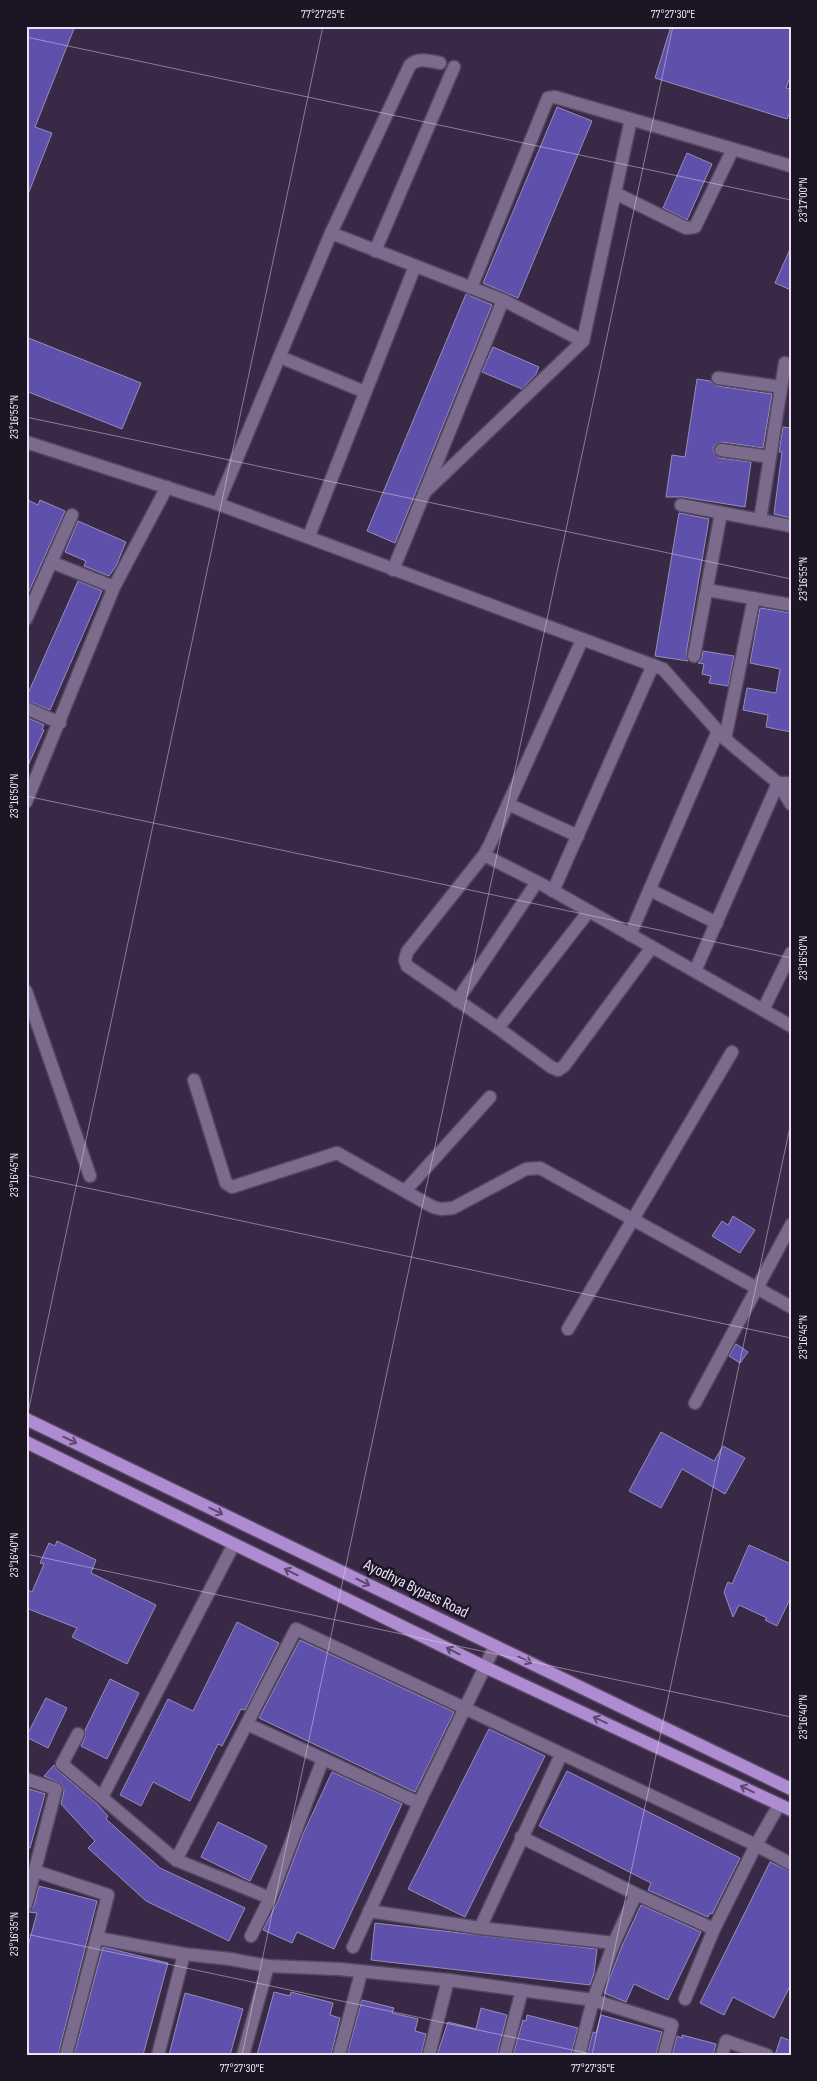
<svg xmlns="http://www.w3.org/2000/svg" width="817" height="2081" viewBox="0 0 817 2081" font-family="'Sofia Sans Condensed',sans-serif">
<style>
.building{fill:#5f50ac;stroke:#9290b7}
.lines{fill:none;stroke-linecap:round;stroke-linejoin:round}
.minor-casing{stroke:#554661;stroke-width:15}
.primary-casing{stroke:#554661;stroke-width:15}
.minor{stroke:#7d6b8e;stroke-width:12}
.primary{stroke:#af8bd1;stroke-width:12}
.oneway{stroke:#5e4a71}
.ticks{fill:none;stroke:#ebe1f5;stroke-width:1;stroke-opacity:0.45}
.labels{text-anchor:middle;dominant-baseline:central;stroke-width:5;stroke-linejoin:round;paint-order:stroke}
.street-label{font-size:16px;fill:#ebe1f5;stroke:#1c1523}
.neatline{fill:none;stroke:#ebe1f5;stroke-width:2}
.ticks-label{font-size:12px;text-anchor:middle;fill:#ebe1f5}
</style>
<rect width="100%" height="100%" fill="#392947"/>
<g class="building">
<path d="M26 26H75L35 127 52 133 27 197Z"/>
<path d="M671 26H791V75L786 88 791 89V110L787 119 655 78Z"/>
<path d="M557 107 592 121 518 298 483 283Z"/>
<path d="M687 153 712 164 687 220 663 208Z"/>
<path d="M791 247V290L775 283Z"/>
<path d="M466 294 492 305 395 543 367 531Z"/>
<path d="M26 337 141 383 122 429 26 391Z"/>
<path d="M493 347 539 367 536 374 522 389 482 372Z"/>
<path d="M697 379 710 381 717 386 772 394 763 448 722 442 715 445 713 448 714 453 719 458 751 462 745 507 683 497H666L672 455 685 457Z"/>
<path d="M783 427 791 428V518L774 514 782 452H779Z"/>
<path d="M26 499 38 505 40 500 65 511 26 598Z"/>
<path d="M679 513 709 519 686 654 688 661 655 656Z"/>
<path d="M78 521 126 542 116 566 109 576 84 566 86 561 65 552Z"/>
<path d="M78 581 102 591 50 710 26 700V698Z"/>
<path d="M760 608 791 613V732L766 727 768 715 743 710 747 688 776 693 780 669 750 663Z"/>
<path d="M703 651 734 656 728 686 709 683 711 676 702 674 704 664 698 663 702 658Z"/>
<path d="M26 717 44 725 42 729 44 730 26 770Z"/>
<path d="M733 1216 755 1230 740 1253 712 1236 722 1221 728 1225Z"/>
<path d="M736 1344 748 1352 740 1363 729 1356Z"/>
<path d="M661 1432 714 1461 723 1446 745 1458 725 1494 682 1469 661 1508 629 1491Z"/>
<path d="M57 1541 96 1560 91 1573 156 1605 127 1664 72 1637 77 1628 26 1608V1589L32 1592 44 1564 40 1563 49 1543 55 1546Z"/>
<path d="M749 1545 791 1564V1597L777 1626 765 1620 767 1618 739 1605 733 1617 724 1592 728 1582 732 1584Z"/>
<path d="M237 1622 279 1643 245 1710 241 1709 222 1746 218 1744 190 1801 153 1782 141 1806 120 1795 168 1699 193 1711Z"/>
<path d="M300 1640 454 1712 415 1792 259 1718Z"/>
<path d="M110 1679 139 1693 107 1759 81 1746 85 1737V1730Z"/>
<path d="M46 1698 67 1708 48 1748 26 1737Z"/>
<path d="M489 1729 545 1756 465 1917 408 1889Z"/>
<path d="M54 1765 57 1770 97 1804 108 1816 106 1819 160 1868 245 1908 229 1941 146 1901 88 1848 95 1841 61 1804 64 1791 62 1784 44 1776Z"/>
<path d="M567 1771 740 1858 712 1914 710 1913 708 1917 648 1890 651 1883 539 1826Z"/>
<path d="M332 1772 402 1804 334 1949 297 1932 292 1943 263 1930 278 1901 303 1834Z"/>
<path d="M26 1788 45 1794 30 1848H26Z"/>
<path d="M218 1822 267 1846 250 1881 201 1857Z"/>
<path d="M770 1862 791 1872V1984L774 2018 733 1997 724 2015 700 2003Z"/>
<path d="M39 1886 97 1901 58 2055H26V1953L37 1913 28 1912 34 1906Z"/>
<path d="M641 1905 701 1932 668 2000 634 1984 626 2002 604 1993 622 1946Z"/>
<path d="M375 1923 597 1949 594 1973 590 1985 371 1960Z"/>
<path d="M103 1947 168 1963 143 2055H74Z"/>
<path d="M274 1992 290 1996 291 1992 333 2003 330 2015 340 2018 331 2055H257Z"/>
<path d="M185 1993 243 2009 230 2055H169Z"/>
<path d="M362 2000 394 2008 392 2013 418 2019 415 2031 426 2034 421 2055H347Z"/>
<path d="M481 2008 507 2015 497 2055H437L448 2022 476 2029Z"/>
<path d="M527 2015 578 2028 571 2055H513L523 2020 526 2021Z"/>
<path d="M601 2015 662 2032 656 2055H587L593 2032 596 2033Z"/>
<path d="M682 2035 716 2044 713 2055H672L677 2036 682 2038Z"/>
<path d="M781 2037 791 2041V2055H775Z"/>
</g>
<g class="lines">
<defs>
<g id="minor">
<path d="M615 193 686 228 695 227 733 149"/>
<path d="M331 233 503 300 583 341"/>
<path d="M375 251 454 67"/>
<path d="M471 288 548 98 555 97 791 166"/>
<path d="M280 357 365 392"/>
<path d="M718 378 781 387"/>
<path d="M26 442 218 504 663 669 725 739 778 783H791"/>
<path d="M721 450 770 457"/>
<path d="M424 493 583 341 631 119"/>
<path d="M218 504 331 233 410 65C419 57 429 61 440 63"/>
<path d="M681 505 791 526"/>
<path d="M760 520 785 363"/>
<path d="M309 536 415 266"/>
<path d="M51 562 114 587"/>
<path d="M393 570 503 300"/>
<path d="M707 590 791 605"/>
<path d="M26 619 72 515"/>
<path d="M582 640 490 844 484 855 407 952 405 960 407 966 498 1028 551 1067 558 1070 564 1066 652 947"/>
<path d="M694 656 721 513"/>
<path d="M26 708 60 723"/>
<path d="M725 739 754 598"/>
<path d="M778 783 791 804"/>
<path d="M26 802 114 587 167 487"/>
<path d="M508 804 578 836"/>
<path d="M484 855 543 885 791 1026"/>
<path d="M650 890 717 923"/>
<path d="M553 891 653 665"/>
<path d="M630 935 718 731"/>
<path d="M695 971 778 783"/>
<path d="M26 991 90 1176"/>
<path d="M457 1001 537 882"/>
<path d="M763 1010 791 953"/>
<path d="M498 1028 589 911"/>
<path d="M194 1080 226 1183 232 1187 337 1153 433 1207 441 1209 453 1208 526 1169 540 1168 791 1307"/>
<path d="M405 1191 490 1097"/>
<path d="M568 1329 732 1052"/>
<path d="M695 1403 791 1225"/>
<path d="M247 1724 419 1803"/>
<path d="M78 1734 62 1764 176 1860 270 1898"/>
<path d="M26 1779 56 1789 26 1904"/>
<path d="M102 1797 234 1544"/>
<path d="M521 1837 636 1894 714 1929"/>
<path d="M176 1860 296 1629 756 1845 791 1864"/>
<path d="M35 1871 108 1895 66 2055"/>
<path d="M369 1911 480 1928 614 1943"/>
<path d="M480 1928 561 1755"/>
<path d="M251 1936 270 1898 323 1759"/>
<path d="M97 1938 184 1954 230 1959 268 1966 339 1969 448 1980 593 2000 672 2025 664 2055"/>
<path d="M353 1947 419 1803 495 1646"/>
<path d="M685 1999 714 1929 756 1845 779 1805"/>
<path d="M158 2055 184 1954"/>
<path d="M243 2055 268 1966"/>
<path d="M339 2055 361 1973"/>
<path d="M429 2055 448 1980"/>
<path d="M505 2055 522 1990"/>
<path d="M579 2055 593 2000 614 1943 636 1894"/>
<path d="M722 2055 726 2041 767 2055"/>
</g>
<g id="primary">
<path d="M26 1419 791 1789"/>
<path d="M26 1442 485 1667 791 1810"/>
</g>
</defs>
<use href="#minor" class="minor-casing"/>
<use href="#primary" class="primary-casing"/>
<use href="#minor" class="minor"/>
<use href="#primary" class="primary"/>
</g>
<defs><path id="oneway-shaft" d="M-6 0H5M1.5-3L5.5 0L1.5 3" fill="none" stroke-width="1.6" stroke-linecap="round" stroke-linejoin="round" transform="scale(1.25)"/></defs>
<g class="oneway">
<use href="#oneway-shaft" transform="translate(70 1440) rotate(26)"/>
<use href="#oneway-shaft" transform="translate(216 1511) rotate(26)"/>
<use href="#oneway-shaft" transform="translate(291 1572) rotate(-154)"/>
<use href="#oneway-shaft" transform="translate(363 1582) rotate(26)"/>
<use href="#oneway-shaft" transform="translate(453 1651) rotate(-154)"/>
<use href="#oneway-shaft" transform="translate(525 1660) rotate(26)"/>
<use href="#oneway-shaft" transform="translate(600 1720) rotate(-155)"/>
<use href="#oneway-shaft" transform="translate(747 1789) rotate(-154)"/>
</g>
<path class="ticks" d="M26 37 791 200M26 417 791 579M26 796 791 958M26 1175 791 1338M26 1422 323 26M26 1554 791 1717M26 1934 596 2055M242 2055 673 26M592 2055 791 1122"/>
<g class="labels">
<g class="street-label">
<text transform="translate(416 1589) rotate(26)">Ayodhya Bypass Road</text>
</g>
</g>
<rect width="817" height="2081" fill="none" stroke="#1c1523" stroke-width="55"/>
<rect x="28" y="28" width="762" height="2026" class="neatline"/>
<g class="ticks-label">
<text x="323" y="18">77°27'25"E</text>
<text x="673" y="18">77°27'30"E</text>
<text transform="translate(803 200) rotate(-90)" y="4">23°17'00"N</text>
<text transform="translate(14 417) rotate(-90)" y="4">23°16'55"N</text>
<text transform="translate(803 579) rotate(-90)" y="4">23°16'55"N</text>
<text transform="translate(14 796) rotate(-90)" y="4">23°16'50"N</text>
<text transform="translate(803 958) rotate(-90)" y="4">23°16'50"N</text>
<text transform="translate(14 1175) rotate(-90)" y="4">23°16'45"N</text>
<text transform="translate(803 1337) rotate(-90)" y="4">23°16'45"N</text>
<text transform="translate(14 1555) rotate(-90)" y="4">23°16'40"N</text>
<text transform="translate(803 1717) rotate(-90)" y="4">23°16'40"N</text>
<text transform="translate(14 1934) rotate(-90)" y="4">23°16'35"N</text>
<text x="242" y="2072">77°27'30"E</text>
<text x="593" y="2072">77°27'35"E</text>
</g>
</svg>
